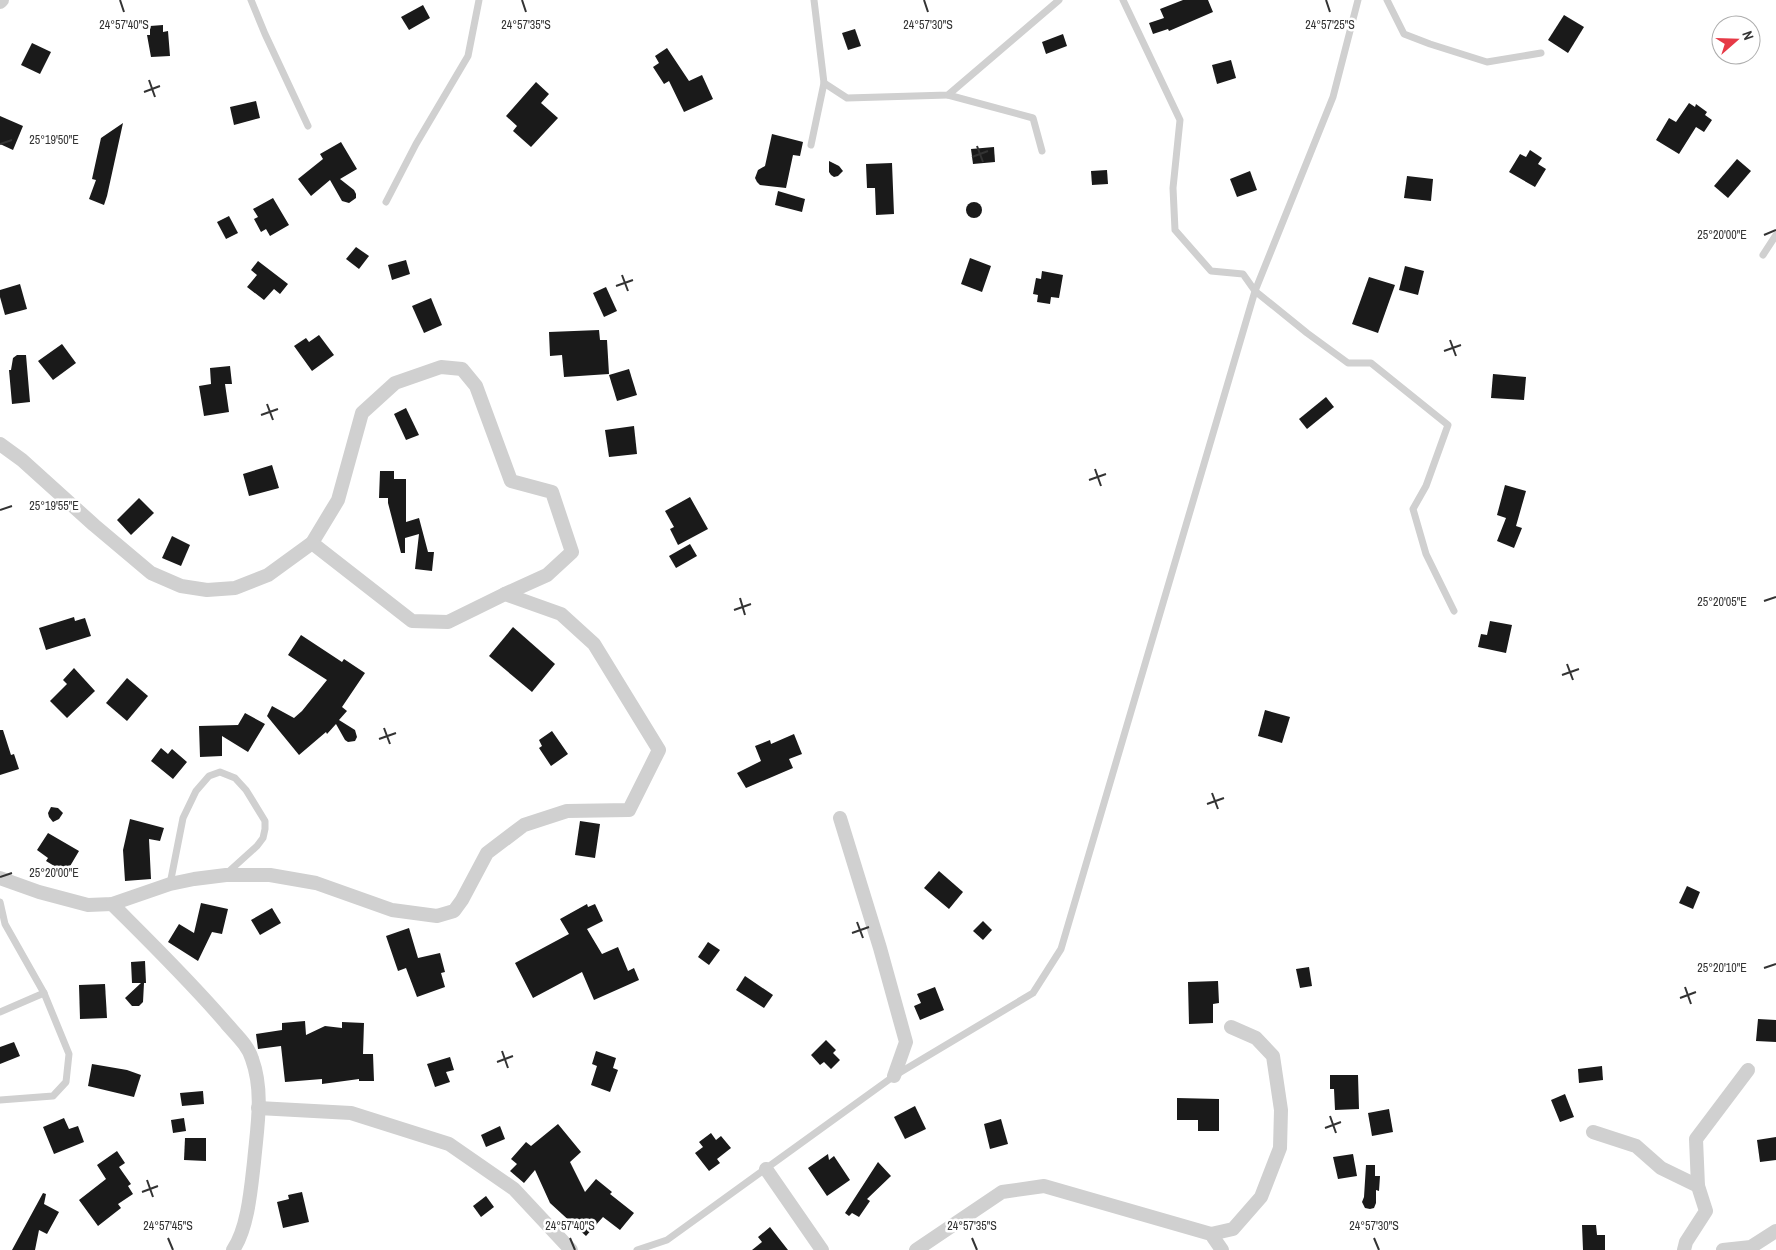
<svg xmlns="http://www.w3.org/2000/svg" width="1776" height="1250" viewBox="0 0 1776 1250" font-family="'Archivo Narrow',sans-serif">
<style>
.building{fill:#1a1a1a}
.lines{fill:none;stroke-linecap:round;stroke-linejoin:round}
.lane{stroke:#d0d0d0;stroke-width:7}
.street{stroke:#d0d0d0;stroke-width:14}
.ticks{fill:none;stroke:#333;stroke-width:2}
.ticks-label{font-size:12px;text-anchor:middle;fill:#333;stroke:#fff;stroke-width:5;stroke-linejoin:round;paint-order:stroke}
</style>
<rect width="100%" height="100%" fill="#fff"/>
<g class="building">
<path d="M1183 0H1208L1213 12 1169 31 1168 29 1153 34 1149 23 1164 18 1160 9Z"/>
<path d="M423 5 430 18 409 30 401 17Z"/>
<path d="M1564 15 1584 27 1568 53 1548 40Z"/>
<path d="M163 25V32L168 31 170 56 151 57 147 35H150V26Z"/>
<path d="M855 29 861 46 848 50 842 33Z"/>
<path d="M1063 34 1067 46 1046 54 1042 42Z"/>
<path d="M32 43 51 52 40 74 21 65Z"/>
<path d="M667 48 689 81 702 75 713 99 684 112 669 81 664 84 653 67 659 63 655 56Z"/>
<path d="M1231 60 1236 78 1217 84 1212 65Z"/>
<path d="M536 82 549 94 541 103 558 118 531 147 513 131 517 126 506 116Z"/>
<path d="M256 101 260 118 234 125 230 107Z"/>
<path d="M1689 103 1695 107 1696 104 1707 112 1705 115 1712 120 1704 132 1696 127 1679 154 1656 140 1669 118 1676 122Z"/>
<path d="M0 116 23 126 13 150 0 144Z"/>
<path d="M123 123 107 196 104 205 89 199 96 180 92 179 101 138Z"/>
<path d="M772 134 803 142 800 156 793 155 786 188 760 185 757 182 755 178 758 170 765 166Z"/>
<path d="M341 142 357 169 340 179 354 190 356 194V198L349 203 342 201 330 180 311 196 298 179 323 159 320 154Z"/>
<path d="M994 147 995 162 973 164 971 149Z"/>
<path d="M1530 150 1542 158 1538 164 1546 169 1535 187 1509 172 1520 154 1526 157Z"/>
<path d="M1737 159 1751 171 1728 198 1714 186Z"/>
<path d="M829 161 839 166 843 171 838 176 834 177 831 175 829 172Z"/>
<path d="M892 163 894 214 876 215 875 188H867L866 164Z"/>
<path d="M1107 170 1108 184 1092 185 1091 171Z"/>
<path d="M1250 171 1257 190 1237 197 1230 179Z"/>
<path d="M1407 176 1433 179 1431 201 1404 198Z"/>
<path d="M778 191 805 199 802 212 775 205Z"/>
<path d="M273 198 289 225 270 236 266 229 261 232 254 219 258 217 253 209Z"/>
<circle cx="974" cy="210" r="8"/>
<path d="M229 216 238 233 226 239 217 222Z"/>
<path d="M356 247 369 256 359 269 346 259Z"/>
<path d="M970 258 991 266 982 292 961 284Z"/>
<path d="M406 260 410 274 392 280 388 265Z"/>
<path d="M258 261 288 284 280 294 274 289 264 300 247 287 257 275 251 270Z"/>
<path d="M1405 266 1424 271 1418 295 1399 290Z"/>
<path d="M1042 271 1063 275 1059 298 1051 297 1050 304 1037 302 1038 295 1033 294 1036 278 1041 279Z"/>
<path d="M1369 277 1395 285 1378 333 1352 324Z"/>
<path d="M20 284 27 309 5 315 0 297V290Z"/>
<path d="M606 287 617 311 604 317 593 293Z"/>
<path d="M431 298 442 325 424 333 412 306Z"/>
<path d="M599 330 600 340H607L609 374 564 377 562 355 550 356 549 332Z"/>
<path d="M319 335 334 355 312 371 294 346 306 338 309 342Z"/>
<path d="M62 344 76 363 53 380 38 361Z"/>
<path d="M17 355H26L30 402 12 404 9 370H11L13 358Z"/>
<path d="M230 366 232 384H225L229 412 204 416 199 386 211 384 210 368Z"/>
<path d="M629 369 637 395 617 401 609 375Z"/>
<path d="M1493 374 1526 377 1524 400 1491 398Z"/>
<path d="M1326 397 1334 407 1307 429 1299 419Z"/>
<path d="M406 408 419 435 406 440 394 414Z"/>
<path d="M634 426 637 454 609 457 605 430Z"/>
<path d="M272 465 279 488 249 496 243 474Z"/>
<path d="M380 471H394V479H406V522L419 518 428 552H434L432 571 415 569 419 534 405 538V553H401L388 503V498H379Z"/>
<path d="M1505 485 1526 491 1516 526 1522 528 1514 548 1497 541 1506 518 1497 515Z"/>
<path d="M690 497 708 529 678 545 670 529 674 527 665 511Z"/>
<path d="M139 498 154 513 131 535 117 520Z"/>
<path d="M172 536 190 545 181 566 162 558Z"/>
<path d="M690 544 697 556 676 568 669 556Z"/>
<path d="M74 617 75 621 85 618 91 636 46 650 39 628Z"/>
<path d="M1490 621 1512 625 1506 653 1478 647 1481 634 1487 635Z"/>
<path d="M513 627 555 664 532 692 489 656Z"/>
<path d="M301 635 342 662 344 659 365 673 342 707 347 711 339 720 355 730 357 737 355 741 348 742 345 740 336 724 327 734 326 732 299 755 267 716 272 706 294 718 302 711 327 680 288 655Z"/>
<path d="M74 668 95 691 67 718 50 701 67 684 63 680Z"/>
<path d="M127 678 148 696 127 721 106 703Z"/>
<path d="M1265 710 1290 717 1282 743 1258 736Z"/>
<path d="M245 713 265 724 248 752 222 736V756L200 757 199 726 238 725Z"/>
<path d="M0 730H3L11 755 14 754 19 769 0 775Z"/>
<path d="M552 731 568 754 551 766 539 748 542 746 539 740Z"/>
<path d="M794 734 802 754 789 759 793 768 746 788 737 773 761 761 755 746 770 740 771 744Z"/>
<path d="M161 748 168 754 172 749 187 762 173 779 151 761Z"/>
<path d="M51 807 58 808 63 813 59 819 53 822 49 817 48 813Z"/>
<path d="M130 819 164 828 160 841 149 839 151 879 125 881 123 850Z"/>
<path d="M580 821 600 824 595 858 575 855Z"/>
<path d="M48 833 79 851 66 873 46 861 48 858 37 850Z"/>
<path d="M939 871 963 892 949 909 924 888Z"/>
<path d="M1687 886 1700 892 1693 909 1679 903Z"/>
<path d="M201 903 228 909 222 934 212 932 198 961 168 942 179 924 194 933Z"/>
<path d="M587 904 588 907 595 904 603 921 587 929 602 954 618 947 628 971 634 968 639 980 594 1000 582 972 533 998 515 963 569 934 560 919Z"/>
<path d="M272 908 281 923 260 935 251 920Z"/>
<path d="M983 921 992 930 983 940 973 931Z"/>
<path d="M409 928 418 958 440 953 445 972 441 973 445 987 417 997 406 968 398 971 386 936Z"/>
<path d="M708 942 720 950 709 965 698 957Z"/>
<path d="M145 961 146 983H144L143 1002 139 1006H132L125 998 141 983H132L131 962Z"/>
<path d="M1309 967 1312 986 1300 988 1296 969Z"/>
<path d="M745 976 773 995 764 1008 736 990Z"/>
<path d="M1218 981 1219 1003 1213 1004V1023L1189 1024 1188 982Z"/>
<path d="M105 984 107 1018 80 1019 79 985Z"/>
<path d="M935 987 944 1010 920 1020 914 1006 921 1003 917 994Z"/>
<path d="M1758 1019 1776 1020V1042L1756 1041Z"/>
<path d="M305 1021 306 1035 325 1026 342 1028V1022L364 1023 363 1054H373L374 1081H359V1079L322 1084V1079L285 1082 281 1046 258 1049 256 1034 282 1030V1023Z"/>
<path d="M826 1040 836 1050 833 1053 840 1060 831 1069 824 1062 820 1065 811 1055Z"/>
<path d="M14 1042 20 1056 0 1064V1047Z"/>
<path d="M596 1051 616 1058 613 1068 618 1070 610 1092 591 1085 597 1066 592 1064Z"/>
<path d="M450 1057 454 1070 446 1072 450 1082 435 1087 427 1064Z"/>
<path d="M92 1064 127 1070 141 1075 134 1097 88 1086Z"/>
<path d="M1602 1066 1603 1080 1579 1083 1578 1069Z"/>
<path d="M1330 1075H1358L1359 1109 1335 1110 1334 1089H1330Z"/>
<path d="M203 1091 204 1104 182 1106 180 1093Z"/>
<path d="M1565 1094 1574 1117 1560 1122 1551 1100Z"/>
<path d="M1177 1098 1219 1099V1131H1198V1120H1177Z"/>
<path d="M915 1106 926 1129 905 1139 894 1117Z"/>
<path d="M1389 1109 1393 1132 1372 1136 1368 1113Z"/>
<path d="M64 1118 69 1129 78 1126 84 1142 54 1154 43 1127Z"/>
<path d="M184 1118 186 1131 173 1133 171 1120Z"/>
<path d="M1001 1119 1008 1144 990 1149 984 1124Z"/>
<path d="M558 1124 581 1152 570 1162 585 1192 596 1179 612 1192 610 1194 634 1213 620 1230 603 1217 586 1236 550 1203 535 1170 524 1183 510 1171 517 1164 511 1159 526 1142 531 1146Z"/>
<path d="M500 1126 505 1139 486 1147 481 1135Z"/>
<path d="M711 1133 716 1140 721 1136 731 1148 717 1159 720 1163 709 1171 695 1153 703 1147 699 1142Z"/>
<path d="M1776 1137V1160L1760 1162 1757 1140Z"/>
<path d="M185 1138H206V1161L184 1160Z"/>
<path d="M117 1151 125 1163 119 1167 131 1184 128 1186 133 1194 118 1204 121 1208 98 1226 79 1200 106 1179 97 1165Z"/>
<path d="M828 1154 829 1160 834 1156 850 1180 827 1196 808 1168Z"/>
<path d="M1353 1154 1357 1176 1338 1179 1333 1157Z"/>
<path d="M878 1162 891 1176 867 1199 870 1201 859 1217 852 1213 849 1216 845 1213Z"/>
<path d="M1366 1165H1375V1176H1380L1379 1191 1376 1190V1203L1374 1208 1370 1209 1365 1208 1362 1202 1364 1197Z"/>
<path d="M302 1192 309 1222 283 1228 277 1202 289 1199 288 1195Z"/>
<path d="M43 1193 46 1194 44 1204 59 1212 47 1234 39 1230 35 1250H12Z"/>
<path d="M486 1196 494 1207 481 1217 473 1206Z"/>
<path d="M1582 1225H1596L1597 1235H1605V1250H1583Z"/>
<path d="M770 1227 788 1250H752L762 1242 758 1237Z"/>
</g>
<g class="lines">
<g class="lane">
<path d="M251 0 265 34 308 126"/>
<path d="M814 0 824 83 847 98 948 95 1059 0"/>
<path d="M1123 0 1180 120 1173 188 1175 230 1211 271 1243 274 1255 291 1307 333 1348 363H1371L1448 425 1426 486 1413 509 1426 554 1454 611"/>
<path d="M1387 0 1404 34 1430 44 1487 62 1541 53"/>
<path d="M948 95 1033 118 1042 151"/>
<path d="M811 145 824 83"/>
<path d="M386 202 416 144 468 56 479 0"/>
<path d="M1763 255 1776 235"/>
<path d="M170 884 183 818 196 791 209 776 220 772 235 778 246 790 265 821V829L263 838 257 846 226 874"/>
<path d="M0 902 5 924 44 993 69 1054 66 1082 53 1096 0 1100"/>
<path d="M0 1012 44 993"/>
<path d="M637 1250 667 1240 894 1076 1033 993 1061 949 1255 291 1333 97 1358 0"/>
</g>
<g class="street">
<path d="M0 2 2 0"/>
<path d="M0 444 22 460 94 525 151 573 181 586 207 590 235 588 268 575 312 543 338 500 362 413 395 383 441 367 462 369 476 386 511 481 552 492 572 552 547 575 505 594"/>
<path d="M840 818 880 948 906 1042 894 1076"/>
<path d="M0 878 39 892 88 905 112 904 170 884 194 879 226 875H270L316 883 392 910 437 916 454 911 462 900 487 853 524 825 567 811 629 810 659 750 594 644 561 614 505 594 448 622 412 621 312 543"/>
<path d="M112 904C151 943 190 981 226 1023 235 1034 248 1045 252 1059 264 1092 257 1128 254 1162 251 1188 248 1228 233 1250"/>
<path d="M258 1108 351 1113 449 1144 514 1189 571 1250"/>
<path d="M1593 1132 1636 1146 1661 1168 1698 1186 1706 1211 1686 1242 1684 1250"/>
<path d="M766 1169 822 1250"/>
<path d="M1698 1186 1696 1139 1748 1070"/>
<path d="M1211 1234 1233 1229 1261 1197 1280 1148 1281 1110 1273 1056 1256 1038 1231 1027"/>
<path d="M916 1250 1002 1192 1044 1186 1211 1234 1222 1250"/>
<path d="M1723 1250 1751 1247 1776 1231"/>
</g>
</g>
<path class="ticks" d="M120 0 124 12M522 0 526 12M924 0 928 12M1326 0 1330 12M149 80 155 97M144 92 160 86M0 144 12 140M977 146 983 162M972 157 988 151M1764 235 1776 230M622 275 628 291M616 286 633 280M1450 340 1456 356M1444 351 1461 345M267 404 273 420M261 415 278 409M1095 469 1101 486M1089 480 1106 474M0 510 12 506M740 598 745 615M1764 601 1776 597M734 610 751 604M1567 664 1573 680M1562 675 1579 669M384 728 390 744M379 739 396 733M1212 793 1218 809M1207 804 1224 798M0 877 12 873M857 922 863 938M852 933 869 927M1764 968 1776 964M1685 987 1691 1004M1680 998 1696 992M502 1051 508 1068M497 1062 513 1056M1330 1116 1336 1133M1325 1128 1341 1122M147 1180 153 1197M142 1192 158 1186M168 1238 173 1250M570 1238 575 1250M972 1238 977 1250M1374 1238 1379 1250"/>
<g class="ticks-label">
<text x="124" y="29">24°57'40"S</text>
<text x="526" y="29">24°57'35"S</text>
<text x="928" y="29">24°57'30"S</text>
<text x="1330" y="29">24°57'25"S</text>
<text x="54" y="144">25°19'50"E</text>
<text x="1722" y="239">25°20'00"E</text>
<text x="54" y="510">25°19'55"E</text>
<text x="1722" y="606">25°20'05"E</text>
<text x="54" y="877">25°20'00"E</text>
<text x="1722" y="972">25°20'10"E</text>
<text x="168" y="1230">24°57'45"S</text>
<text x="570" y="1230">24°57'40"S</text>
<text x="972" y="1230">24°57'35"S</text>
<text x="1374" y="1230">24°57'30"S</text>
</g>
<g transform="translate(1736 40) rotate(70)"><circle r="24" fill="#ffffff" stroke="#adadad"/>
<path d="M0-4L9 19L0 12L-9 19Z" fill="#e63946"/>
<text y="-8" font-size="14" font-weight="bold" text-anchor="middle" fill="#333333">N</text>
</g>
</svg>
